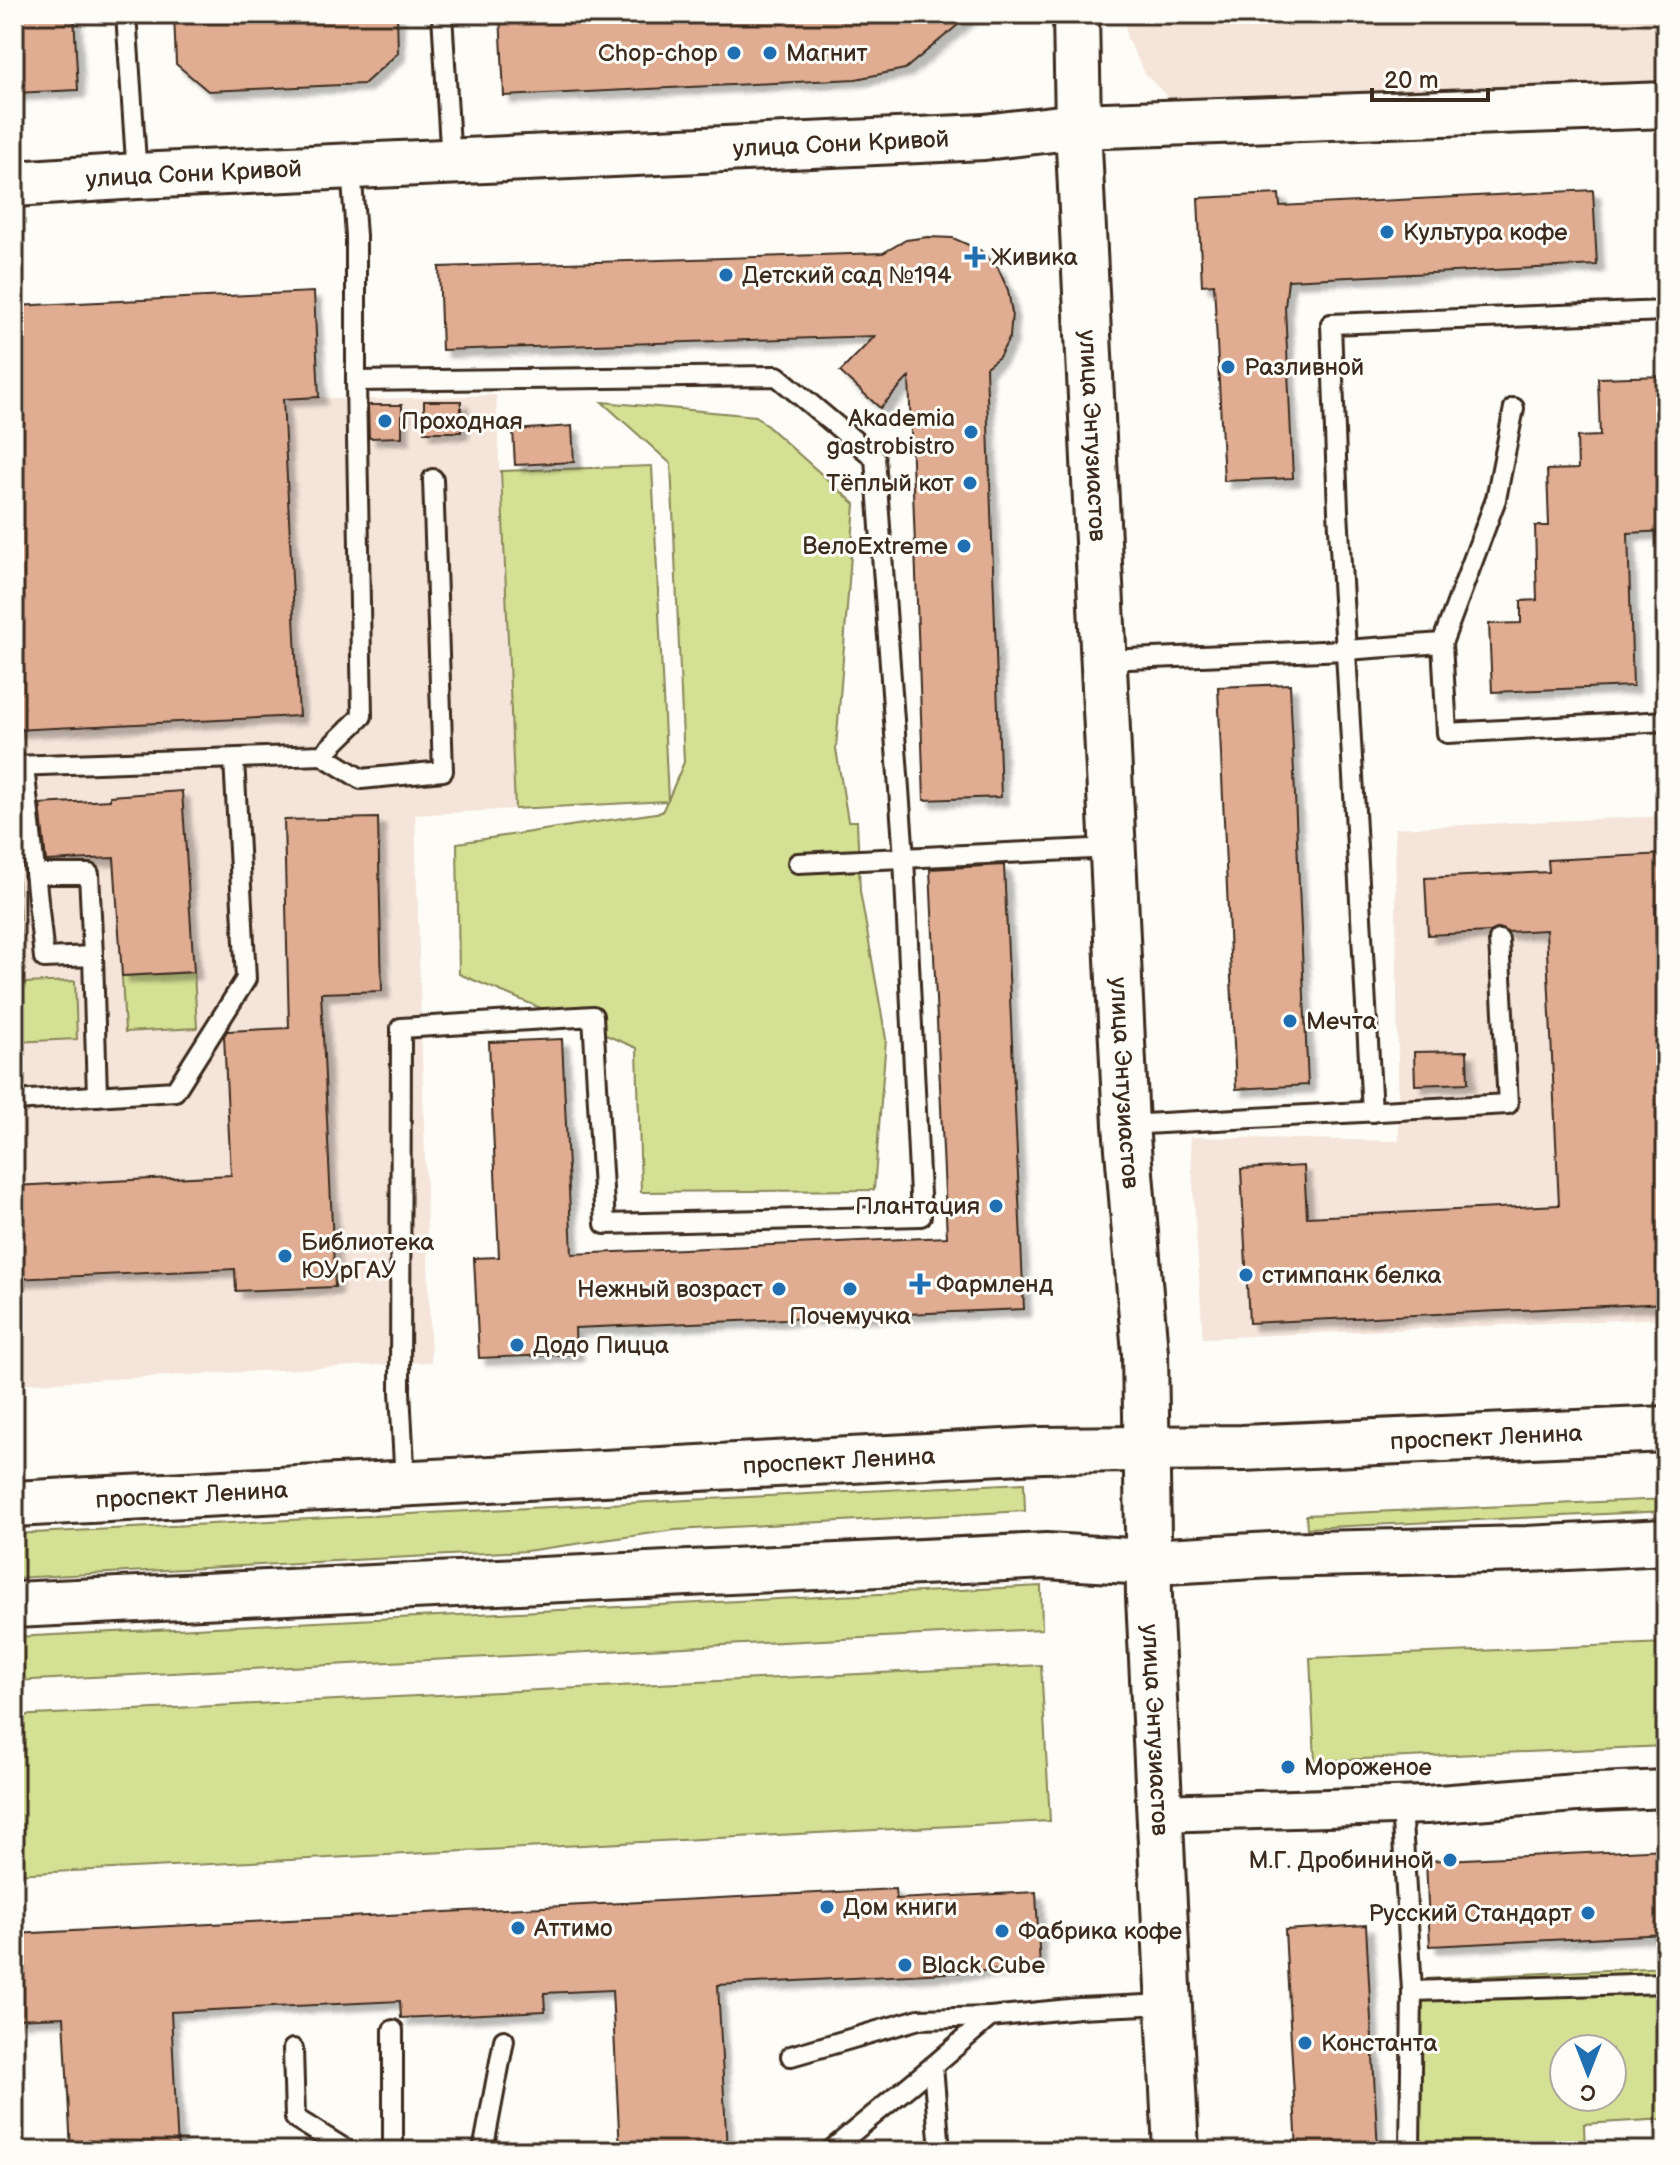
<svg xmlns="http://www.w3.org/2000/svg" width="1680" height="2165" viewBox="0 0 1680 2165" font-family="'Balsamiq Sans',sans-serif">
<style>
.built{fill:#f4e4d9}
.green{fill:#d4e093;stroke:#888558;stroke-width:2;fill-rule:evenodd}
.building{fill:#e0ad93;stroke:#3b2a1e;stroke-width:2;filter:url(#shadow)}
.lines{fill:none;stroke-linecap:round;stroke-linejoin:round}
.lane-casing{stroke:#3b2a1e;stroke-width:24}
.street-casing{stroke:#3b2a1e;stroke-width:42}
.secondary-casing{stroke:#3b2a1e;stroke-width:50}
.lane{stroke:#fdfcf7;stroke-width:18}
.street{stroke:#fdfcf7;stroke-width:36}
.secondary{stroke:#fdfcf7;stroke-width:44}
.poi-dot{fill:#1f6fb2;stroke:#fdfcf7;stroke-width:3}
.labels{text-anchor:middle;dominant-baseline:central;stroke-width:6;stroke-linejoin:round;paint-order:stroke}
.poi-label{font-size:24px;fill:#3b2a1e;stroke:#fdfcf7;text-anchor:start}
.street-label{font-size:24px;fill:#3b2a1e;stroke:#fdfcf7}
</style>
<defs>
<filter id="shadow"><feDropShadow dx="7" dy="7" stdDeviation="2" flood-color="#0004"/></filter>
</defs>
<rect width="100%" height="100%" fill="#fdfcf7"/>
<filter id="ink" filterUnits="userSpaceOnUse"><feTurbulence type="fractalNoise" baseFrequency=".0125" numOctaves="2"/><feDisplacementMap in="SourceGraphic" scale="16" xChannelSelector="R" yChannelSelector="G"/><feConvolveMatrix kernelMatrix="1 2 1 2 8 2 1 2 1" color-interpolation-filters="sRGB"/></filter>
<g filter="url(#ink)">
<g class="built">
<path d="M1125 14H1666V81L1249 101 1171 100 1146 75 1126 36Z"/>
<path d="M314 292 319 397 357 400 496 395 515 809 415 815 431 1362 14 1384V306Z"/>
<path d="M1666 816V1318L1203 1338 1190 1137 1399 1141 1395 828Z"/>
</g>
<g class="green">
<path d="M602 402 756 416 855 504 836 749 848 821H857L860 891 886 1039 874 1190 641 1192 637 1048 459 974 457 843 662 812 667 801 515 809 501 471 652 466 668 800 684 762 671 464Z"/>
<path d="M14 858H17L23 983 75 981 77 1039 14 1042Z"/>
<path d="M194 972 197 1028 125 1032 122 976Z"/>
<path d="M1024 1483 1025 1511 675 1530 526 1551 14 1578V1534Z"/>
<path d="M1666 1499V1511L1307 1528 1306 1515Z"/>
<path d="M1041 1586 1042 1629 14 1681V1637Z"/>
<path d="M1666 1643V1746L1315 1761 1310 1658Z"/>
<path d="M1041 1665 1050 1821 14 1874V1716Z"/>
<path d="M1666 1967V2119L1584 2124 1585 2151H1412L1404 1980ZM1564 2049H1612V2097H1564Z"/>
</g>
<g class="building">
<path d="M14 14H74L78 90 14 93Z"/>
<path d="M174 14H397L398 53 364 84 208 91 176 64Z"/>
<path d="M500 14H971L905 69 856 79 504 96Z"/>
<path d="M1593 190 1597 265 1288 280 1285 307 1293 478 1224 481 1214 284 1202 285 1198 198 1279 194 1280 206Z"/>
<path d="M928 237 953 238 980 250 998 268 1008 290 1012 313 1010 337 999 357 986 367 1001 797 924 800 909 377 880 408 840 372 875 336 442 350 439 267 883 253 906 240Z"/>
<path d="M314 292 319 397 283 399 299 716 14 730V306Z"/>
<path d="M1666 376V531L1628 533 1633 686 1492 692 1489 624 1521 623V601L1537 600 1535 526H1549L1547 470 1578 469 1577 437 1600 436 1598 378Z"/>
<rect x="424" y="401" width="37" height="31"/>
<path d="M368 405H402V437L369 438Z"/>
<path d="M572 426 574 462 515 465 513 430Z"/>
<path d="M1290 684 1308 1085 1236 1089 1218 687Z"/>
<path d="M182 791 194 972 122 976 114 858 46 861 40 804 110 800V796Z"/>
<path d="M378 818 382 991 321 993 335 1287 236 1291 235 1269 14 1279V1186L231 1175 224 1036 227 1031 289 1028 284 820Z"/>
<path d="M1666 854V906H1655L1666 1142V1303L1249 1323 1241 1169 1304 1166 1307 1217 1559 1205 1546 930 1507 932 1499 928 1490 932 1428 935 1425 878 1549 872 1548 860Z"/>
<path d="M1004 865 1024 1309 575 1328 576 1354 479 1358 474 1258 499 1257 489 1042 562 1039 572 1254 947 1237 930 869Z"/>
<path d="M1467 1051 1468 1083 1415 1085 1414 1052Z"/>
<path d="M1666 1849V1934L1430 1946 1426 1861Z"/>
<path d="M895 1889 896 1899 1036 1892 1040 1968 718 1985 727 2151H620L612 1990 544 1993 545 2011 401 2018 400 2001 171 2012 178 2151H71L64 2017 14 2019V1934Z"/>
<path d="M1366 1925 1378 2151H1297L1285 1930Z"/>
</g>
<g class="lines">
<defs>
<g id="lane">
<path d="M126 14 137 176"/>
<path d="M442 14 451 163"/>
<path d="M356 381 777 376 875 458 904 858 921 1216 605 1224 593 1016 401 1028 400 1392 405 1483"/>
<path d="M1514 408 1496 499 1442 643 1447 733 1666 721"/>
<path d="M1104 660 1346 650 1442 643"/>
<path d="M322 755 361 779 443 771 433 479"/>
<path d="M14 766 322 755 362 716 356 381V236L351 167"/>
<path d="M24 766 44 958 93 956 97 1096"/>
<path d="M798 863 1113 848"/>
<path d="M35 874H89L93 956"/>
<path d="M14 1101 175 1091 246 979 234 759"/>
<path d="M1372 1112 1338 511 1331 324 1666 311"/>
<path d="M1126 1125 1508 1104 1499 940"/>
<path d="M1401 1805 1412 1991 1410 2151"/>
<path d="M1412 1991 1666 1983"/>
<path d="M393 2030V2151"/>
<path d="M293 2049 295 2118 348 2151"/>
<path d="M791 2056 919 2019 990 2017"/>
<path d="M483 2151 504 2040"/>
<path d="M830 2151 933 2066"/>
<path d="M940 2151 933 2066 990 2017 1079 2008 1168 2004"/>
</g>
<path id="street" d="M1159 1813 1426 1805 1576 1793 1666 1789"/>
<g id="secondary">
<path id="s1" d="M1076 14 1078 126 1126 1125 1145 1353 1149 1597 1176 2151"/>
<path id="s2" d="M14 184 137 176 984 137 1078 126 1666 105"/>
<path id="s3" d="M14 1504 1041 1450 1242 1448 1666 1429"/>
<path d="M14 1605 1046 1556 1148 1562 1272 1555 1527 1549 1666 1542"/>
</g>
</defs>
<use href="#lane" class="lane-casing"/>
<use href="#street" class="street-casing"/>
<use href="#secondary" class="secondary-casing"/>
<use href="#lane" class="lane"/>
<use href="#street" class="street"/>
<use href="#secondary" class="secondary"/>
</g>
</g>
<g class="poi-dot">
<circle cx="734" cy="53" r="8"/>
<circle cx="770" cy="53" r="8"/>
<circle cx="1387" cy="232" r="8"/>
<path d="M971 245h8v8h8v8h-8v8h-8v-8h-8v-8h8z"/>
<circle cx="726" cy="275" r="8"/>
<circle cx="1228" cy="367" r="8"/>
<circle cx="385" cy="421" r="8"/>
<circle cx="971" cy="432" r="8"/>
<circle cx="970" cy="483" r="8"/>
<circle cx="964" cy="546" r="8"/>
<circle cx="1290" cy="1021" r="8"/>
<circle cx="996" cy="1206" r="8"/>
<circle cx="285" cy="1256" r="8"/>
<circle cx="1246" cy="1275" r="8"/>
<path d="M916 1272h8v8h8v8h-8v8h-8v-8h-8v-8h8z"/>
<circle cx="779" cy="1289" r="8"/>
<circle cx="850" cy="1289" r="8"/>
<circle cx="517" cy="1345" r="8"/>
<circle cx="1288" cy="1767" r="8"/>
<circle cx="1450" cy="1860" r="8"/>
<circle cx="827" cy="1907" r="8"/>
<circle cx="1588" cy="1913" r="8"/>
<circle cx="518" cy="1928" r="8"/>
<circle cx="1002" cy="1931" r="8"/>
<circle cx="905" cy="1965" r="8"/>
<circle cx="1305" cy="2043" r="8"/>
</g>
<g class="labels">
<g class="poi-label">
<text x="718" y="53" text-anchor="end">Chop-chop</text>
<text x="786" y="53">Магнит</text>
<text x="1403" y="232">Культура кофе</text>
<text x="991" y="257">Живика</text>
<text x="742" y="275">Детский сад №194</text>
<text x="1244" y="367">Разливной</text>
<text x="955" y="418" text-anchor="end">Akademia<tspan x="955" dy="28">gastrobistro</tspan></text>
<text x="401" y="421">Проходная</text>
<text x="954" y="483" text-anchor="end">Тёплый кот</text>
<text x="948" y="546" text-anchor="end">ВелоExtreme</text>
<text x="1306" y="1021">Мечта</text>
<text x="980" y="1206" text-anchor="end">Плантация</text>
<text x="301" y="1242">Библиотека<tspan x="301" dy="28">ЮУрГАУ</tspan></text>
<text x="1262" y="1275">стимпанк белка</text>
<text x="936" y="1284">Фармленд</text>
<text x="763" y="1289" text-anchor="end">Нежный возраст</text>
<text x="850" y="1316" text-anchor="middle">Почемучка</text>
<text x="533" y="1345">Додо Пицца</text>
<text x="1304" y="1767">Мороженое</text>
<text x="1434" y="1860" text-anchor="end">М.Г. Дробининой</text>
<text x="843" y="1907">Дом книги</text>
<text x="1572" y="1913" text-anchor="end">Русский Стандарт</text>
<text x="534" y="1928">Аттимо</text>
<text x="1018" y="1931">Фабрика кофе</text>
<text x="921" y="1965">Black Cube</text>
<text x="1321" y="2043">Константа</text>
</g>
<g class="street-label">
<text stroke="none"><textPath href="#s2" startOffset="828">улица Сони Кривой</textPath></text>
<text stroke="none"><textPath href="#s2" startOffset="180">улица Сони Кривой</textPath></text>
<text stroke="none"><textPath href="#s1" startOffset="422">улица Энтузиастов</textPath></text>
<text stroke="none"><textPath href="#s1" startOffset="1070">улица Энтузиастов</textPath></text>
<text stroke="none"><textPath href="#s3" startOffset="1474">проспект Ленина</textPath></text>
<text stroke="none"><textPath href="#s3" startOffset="826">проспект Ленина</textPath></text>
<text stroke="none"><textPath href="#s3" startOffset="178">проспект Ленина</textPath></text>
<text stroke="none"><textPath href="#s1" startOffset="1718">улица Энтузиастов</textPath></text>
</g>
</g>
<rect width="1680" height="2165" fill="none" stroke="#fdfcf7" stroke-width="48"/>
<rect x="24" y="24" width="1632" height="2117" fill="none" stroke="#3b2a1e" stroke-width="3" filter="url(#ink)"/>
<g transform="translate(1588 2073) rotate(180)"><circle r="38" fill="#fdfcf7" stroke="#afa8a0" stroke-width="2"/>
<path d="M0-6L14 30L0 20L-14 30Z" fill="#1f6fb2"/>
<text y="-12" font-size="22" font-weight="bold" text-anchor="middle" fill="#3b2a1e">С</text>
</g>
<path d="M1372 88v12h116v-12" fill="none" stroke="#3b2a1e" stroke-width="4"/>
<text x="1384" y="88" font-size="24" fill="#3b2a1e" stroke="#fdfcf7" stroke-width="6" paint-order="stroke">20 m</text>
</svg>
